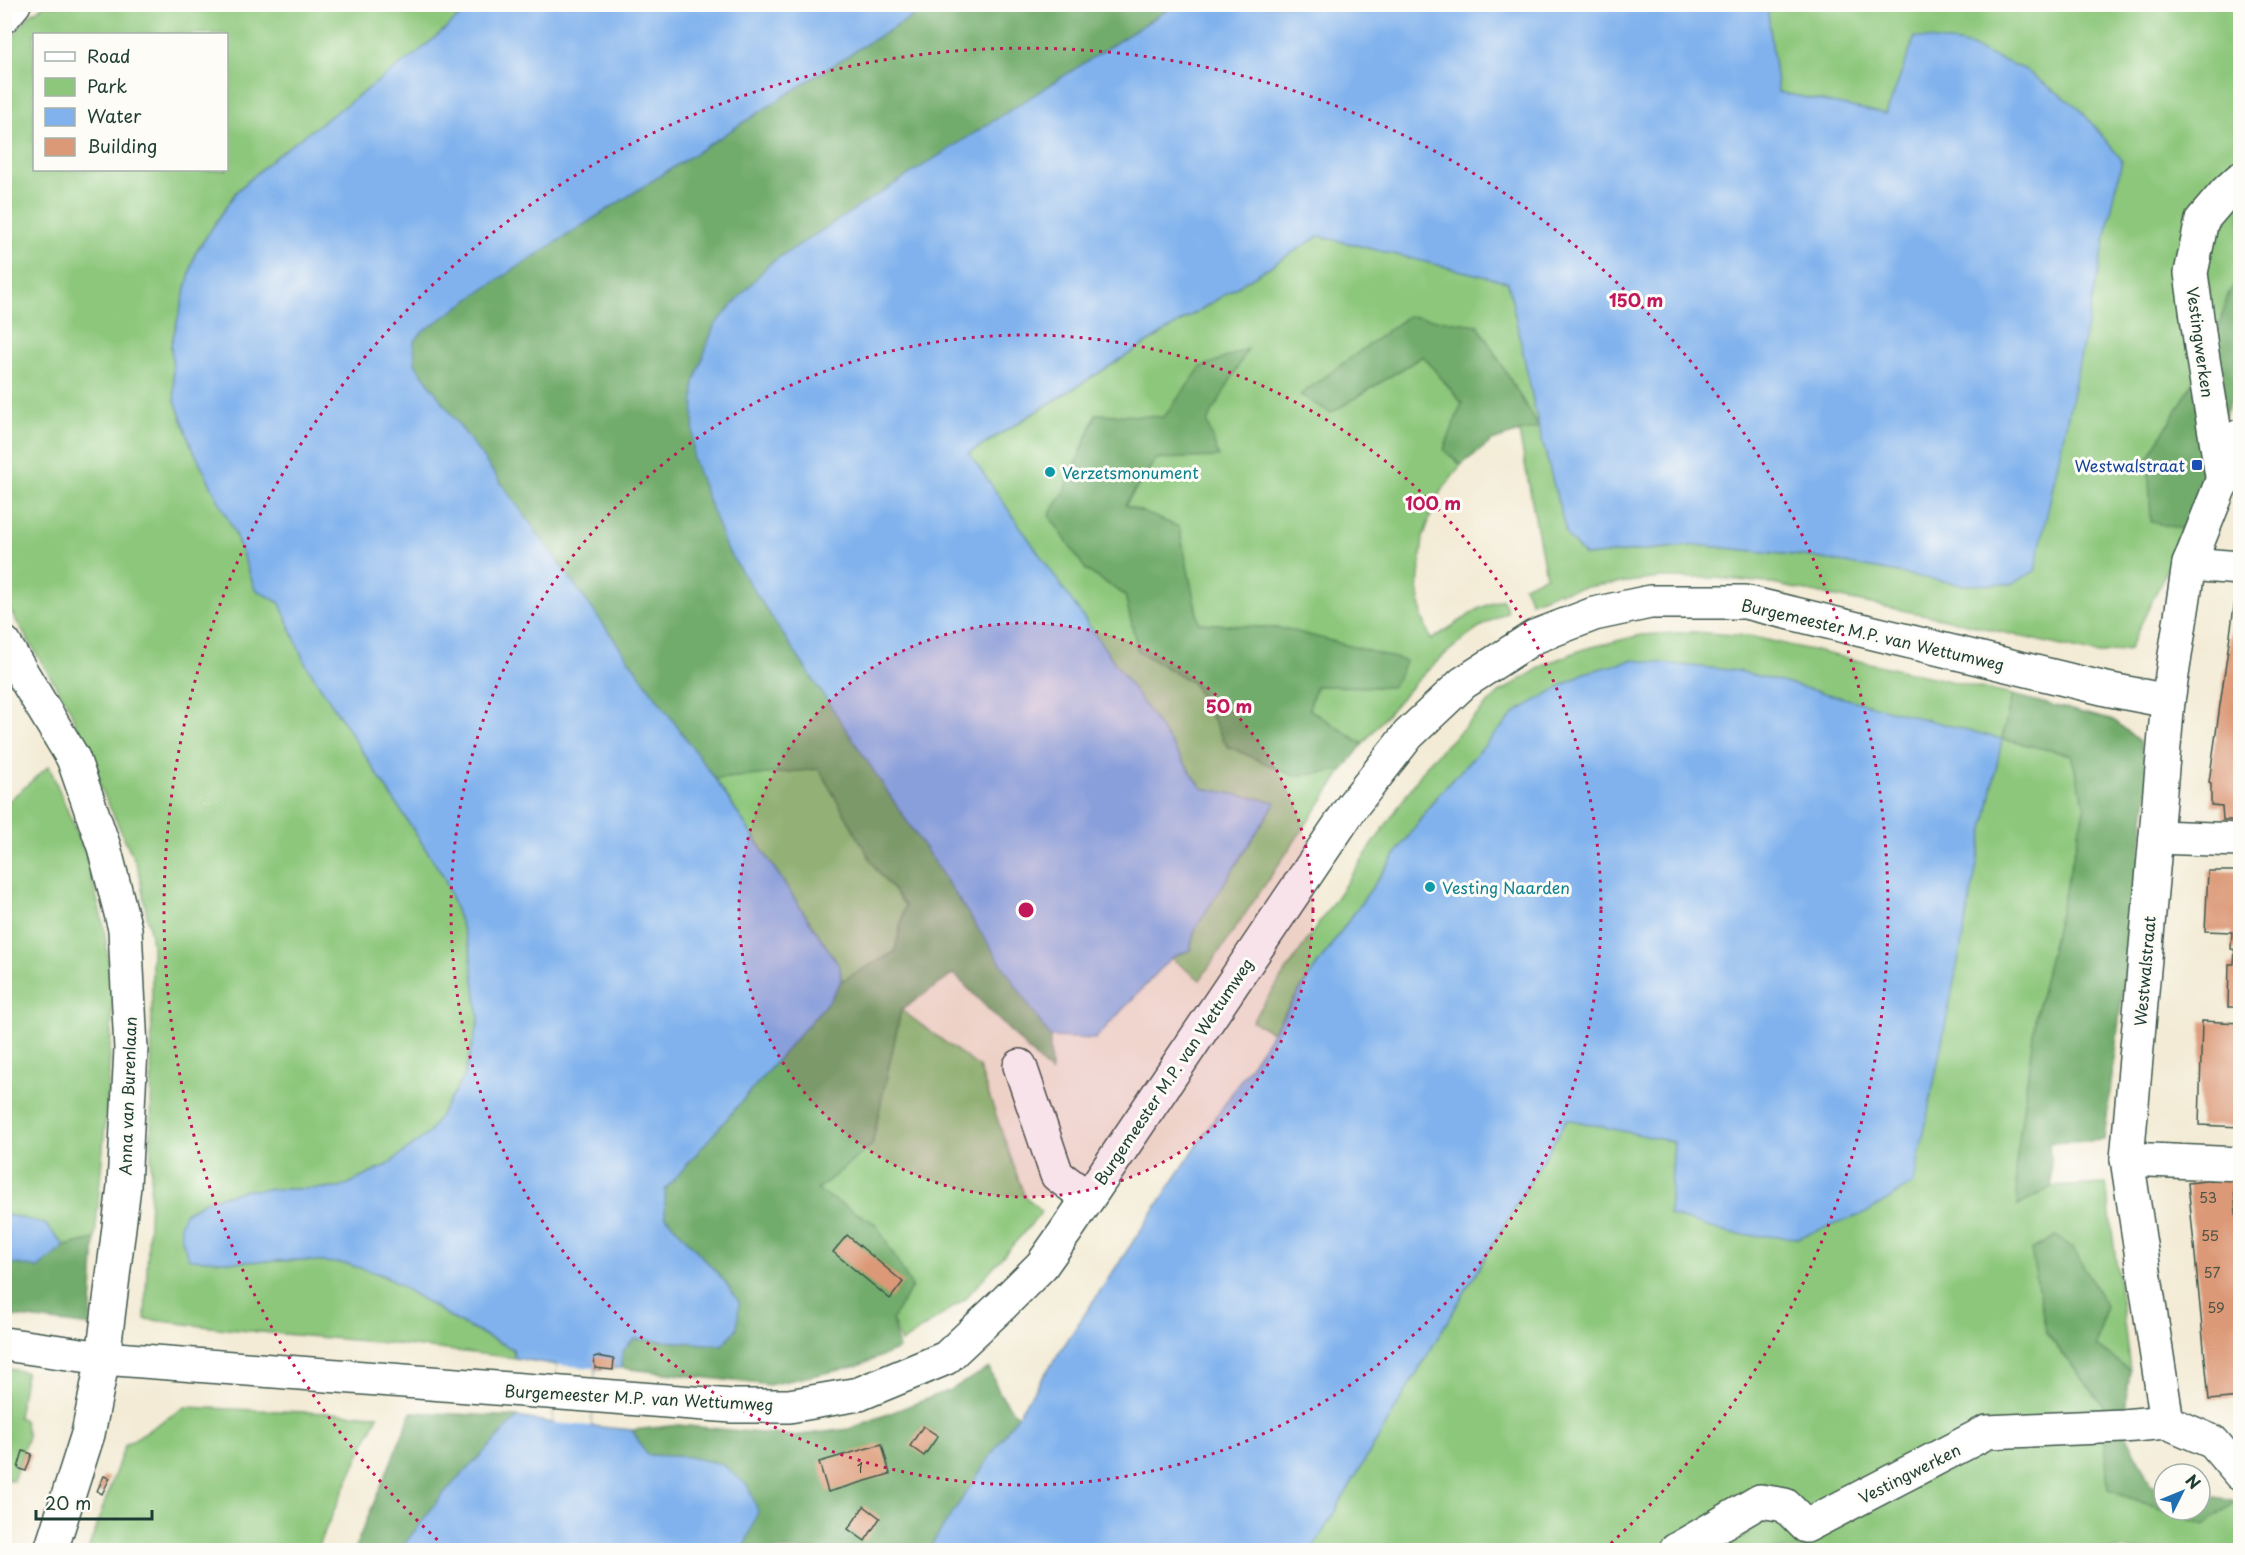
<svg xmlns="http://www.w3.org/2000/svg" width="2245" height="1555" viewBox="0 0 2245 1555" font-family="'Playpen Sans',sans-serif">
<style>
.green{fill:#8dc77c;stroke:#568258;stroke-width:1.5;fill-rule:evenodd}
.forest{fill:#72ac6c;stroke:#487450;stroke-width:1.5}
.water{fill:#81b2ed;stroke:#507890;stroke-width:1.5}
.pier{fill:#f3ebd5}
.building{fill:#dc9977}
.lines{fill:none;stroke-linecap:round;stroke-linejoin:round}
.minor-casing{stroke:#3f574c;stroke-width:36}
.minor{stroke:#fff;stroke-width:33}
.ring{fill:none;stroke:#c2185b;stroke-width:3;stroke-dasharray:3 6}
.transit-dot{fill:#1a4fb4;stroke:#fdfcf7;stroke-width:2}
.culture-dot{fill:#0f9aa8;stroke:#fdfcf7;stroke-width:2}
.labels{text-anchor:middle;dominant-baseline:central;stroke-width:6;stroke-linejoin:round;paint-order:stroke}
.number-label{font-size:14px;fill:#4e5445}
.street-label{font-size:16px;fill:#1f3d34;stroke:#fdfcf7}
.transit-label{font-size:16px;fill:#164399;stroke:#fdfcf7;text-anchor:end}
.culture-label{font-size:16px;fill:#0d838f;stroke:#fdfcf7;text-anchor:start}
.centre{fill:#c2185b;stroke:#fdfcf7;stroke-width:3}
.ring-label{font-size:18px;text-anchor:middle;font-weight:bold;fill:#c2185b;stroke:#fdfcf7;stroke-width:6;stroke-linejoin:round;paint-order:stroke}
</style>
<rect width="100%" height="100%" fill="#fdfcf7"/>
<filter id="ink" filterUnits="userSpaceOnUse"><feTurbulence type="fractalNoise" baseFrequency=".0167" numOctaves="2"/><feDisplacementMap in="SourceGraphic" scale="12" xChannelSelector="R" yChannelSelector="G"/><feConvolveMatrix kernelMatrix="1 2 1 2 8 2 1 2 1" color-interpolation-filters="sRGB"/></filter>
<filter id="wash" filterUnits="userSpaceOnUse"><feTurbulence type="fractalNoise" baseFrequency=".008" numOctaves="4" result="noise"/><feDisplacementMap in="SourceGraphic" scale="24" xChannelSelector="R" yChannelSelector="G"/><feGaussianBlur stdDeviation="1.35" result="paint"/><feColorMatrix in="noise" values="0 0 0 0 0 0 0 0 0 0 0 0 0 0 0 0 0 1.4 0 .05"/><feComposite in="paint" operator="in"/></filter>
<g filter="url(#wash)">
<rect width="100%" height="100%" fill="#f3ebd5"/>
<g class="green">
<path d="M45 5H473L417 53 276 156 236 192 195 254 171 345 175 400 191 445 234 531 255 588 280 603 305 663 444 877 470 949 479 1020 464 1077 429 1133 386 1166 340 1188 246 1190 205 1201 185 1213 215 1260C259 1265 303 1256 347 1264 390 1272 423 1302 460 1323 477 1332 496 1341 513 1349L515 1358 387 1343 227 1329 145 1319 151 1173 152 943 138 868 88 760 70 709 5 602V45L31 14ZM34 34H226V170H34Z"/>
<path d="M1767 5H2240V159L2207 190 2186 530 2129 649 2096 654 1941 618 1767 583 1716 578H1661L1593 586 1555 593 1531 602 1524 586 1546 576 1519 432 1539 427 1408 316 1301 395 1331 413 1423 356 1462 403 1444 450 1461 465 1437 497 1423 538 1418 586 1422 616 1431 640 1480 608 1502 599 1508 611C1448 642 1404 692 1363 744L1308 709 1316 686 1393 687 1287 629 1199 623 1179 527 1125 505 1156 459 1207 422 1201 368 1164 418 1096 414 1063 495 1049 515 1086 570 1125 595 1138 651 1193 683 1227 746 1294 776 1343 770 1200 980 1171 958 1190 950 1195 929 1276 802 1202 788 969 454 1319 236 1508 282 1539 428 1567 535 1585 556 1697 545 1812 557 1915 37 1887 115 1777 92Z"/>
<path d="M2240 193V279L2229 292 2214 342 2205 255 2216 218Z"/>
<path d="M1694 632 1749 636 2012 695 2002 739 2071 755 2085 806 2035 1019 2019 1205 2052 1187 2106 1184 2130 1370 2096 1346 2106 1306 2045 1332 2103 1405 2108 1490 2205 1525 2236 1501 2240 1508V1550H1312L1567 1119 1674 1142 1669 1215 1797 1238 1437 796 1313 971 1272 1032 1252 1021 1429 762 1499 693 1546 664 1584 649 1641 635Z"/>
<path d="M49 766 86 855 104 927 113 999 108 1091 95 1239 65 1246 45 1224 5 1214 4 805Z"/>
<path d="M819 769 876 869 905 905 895 952 841 981 840 967 715 779Z"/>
<path d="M901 1010 979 1067 1024 1195 1042 1212 964 1300 901 1343 892 1319 816 1190 872 1144Z"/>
<path d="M4 1368 26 1372 18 1417 24 1420 28 1436 13 1481 5 1478Z"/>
<path d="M185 1407 378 1415 316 1550H88L125 1445Z"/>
</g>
<g class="forest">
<path d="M932 5H1175L769 264 726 548 1050 1037 1051 1073 954 974 901 1010 872 1145 817 1190 876 1224 912 1287 892 1319 899 1349 858 1366 769 1385 622 1368V1352L633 1339 722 1345 725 1282 665 1216V1190L831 998 841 981 895 952 905 905 876 869 819 769 715 779 415 364 414 342 422 332 502 277 861 47Z"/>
<path d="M2240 279V378L2222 423 2214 343 2229 292Z"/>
<path d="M1408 316 1478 325 1539 428 1519 432 1492 441 1461 465 1444 450 1462 403 1423 356 1331 413 1300 395Z"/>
<path d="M1248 349 1207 422 1219 457 1156 459 1125 505 1179 527 1199 623 1287 629 1406 661 1393 687 1316 686 1309 709 1363 744 1343 770 1294 776 1227 746 1193 683 1138 651 1125 595 1086 570 1049 515 1063 495 1097 414 1164 417 1201 367Z"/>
<path d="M2194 381 2205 476 2186 530 2151 522 2148 458Z"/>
<path d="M2012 695 2115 721 2140 742 2149 780 2104 1140 2049 1143 2052 1187 2018 1206 2015 1170 2035 1019 2085 806 2071 755 2002 739Z"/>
<path d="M2056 1236 2073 1248 2106 1306 2096 1346 2130 1370 2123 1427 2151 1485 2164 1488V1510H2200V1494L2236 1501 2205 1525 2108 1490 2103 1405 2046 1332 2031 1250Z"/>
<path d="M95 1239 90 1326 5 1315V1262L38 1268 65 1246Z"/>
<path d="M989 1368 1000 1394 1017 1416 928 1550H743L746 1546 722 1464 688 1457 647 1455 632 1430 678 1425 792 1436 849 1429 950 1390Z"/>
<path d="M412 1412 518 1417 443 1494 400 1550H354Z"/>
</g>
<g class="water">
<path d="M473 5H932L861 47 502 277 422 332 414 342 415 364 715 779 840 967 841 981 831 998 665 1190V1216L725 1282 739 1302 737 1328 722 1345 634 1339 622 1352V1368L595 1369 591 1426 632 1430 647 1455 688 1457 722 1464 748 1486 758 1511 743 1550H400L443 1494 518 1417 553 1423 557 1365 515 1358 513 1349 460 1323 383 1275 347 1264 296 1260 238 1262 189 1259 182 1240 180 1225 185 1213 205 1201 246 1190 340 1188 386 1166 429 1133 464 1077 479 1020 470 949 444 877 305 663 280 603 255 589 234 531 191 445 175 400 171 345 195 254 236 192 276 156 417 53Z"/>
<path d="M1175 5H1767L1778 92 1886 114 1915 37 1964 44 2024 69 2079 108 2122 160 2035 571 2012 584 1963 585 1812 557 1697 545 1585 556 1567 536 1539 428 1508 282 1319 236 969 453 1202 788 1276 802 1195 929 1190 950 1171 958 1095 1039 1050 1037 726 548 693 459 694 383 714 326 769 264Z"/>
<path d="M1633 660 1739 671 2002 739 1914 1183 1866 1213 1797 1238 1731 1234 1669 1215 1674 1142 1567 1119 1312 1550H928L1313 971 1437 796 1516 712 1584 673Z"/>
<path d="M5 1214 45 1224 65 1246 38 1268 5 1262Z"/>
</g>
<path class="pier" d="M557 1365 595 1368 591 1426 553 1423Z"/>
<g id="blocks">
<g class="building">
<path d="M2237 586H2240V820H2223L2222 806 2211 805V783L2209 782Z"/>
<path d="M2208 871H2240V1007H2228L2229 964H2234L2235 950 2231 949 2232 932 2205 931Z"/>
<path d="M2202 1021 2240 1023V1127L2199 1125Z"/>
<path d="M2233 1178 2240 1257V1397L2209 1400 2188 1183Z"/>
<path d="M847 1235 903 1282 890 1299 833 1252Z"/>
<path d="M597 1356 614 1359 613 1370 595 1368 594 1357Z"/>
<path d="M923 1426 938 1436 924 1456 910 1446Z"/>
<path d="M882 1444 890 1474 828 1492 819 1462Z"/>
<path d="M23 1451 32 1454 26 1471 18 1468Z"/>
<path d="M104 1476 110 1478 102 1494 97 1491Z"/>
<path d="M864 1506 880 1518 865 1541 848 1529Z"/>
</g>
</g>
</g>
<g filter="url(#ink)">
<use href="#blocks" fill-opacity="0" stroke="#3f574c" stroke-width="1.5"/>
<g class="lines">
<defs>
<g id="minor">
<path d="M4 16 14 4"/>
<path d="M2240 436 2189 564 2168 701 2127 1159 2167 1422 2213 1442 2240 1474"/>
<path d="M2223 482 2201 347 2191 273 2202 220 2226 192 2240 179"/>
<path d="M2189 564 2240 568"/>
<path d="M4 643 73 758 104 847 125 929 131 1049 124 1186 103 1358 88 1434 51 1550"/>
<path d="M2156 837 2240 840"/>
<path d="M1020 1066 1057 1175 1088 1198"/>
<path d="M2127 1159 2240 1164"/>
<path d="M4 1344 103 1358 732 1406H789L859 1394 946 1358 1001 1306 1042 1265 1066 1231 1353 805 1408 735 1463 683 1534 637 1594 614 1650 602H1745L2106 689 2168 701"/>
<path d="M1676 1550 1760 1501 1785 1505 1806 1526 1987 1432 2123 1426 2167 1422"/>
</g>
</defs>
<use href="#minor" class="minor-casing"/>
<use href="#minor" class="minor"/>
</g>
</g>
<circle cx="1026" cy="910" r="287" fill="#c2185b" fill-opacity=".12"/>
<g class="ring">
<circle cx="1026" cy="910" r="287"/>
<circle cx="1026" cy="910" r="575"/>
<path d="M444 1546A862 862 0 1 1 1608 1546"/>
</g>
<rect class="transit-dot" x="2191" y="459" width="12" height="12" rx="3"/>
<g class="culture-dot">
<circle cx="1050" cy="472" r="6"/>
<circle cx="1430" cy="887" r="6"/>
</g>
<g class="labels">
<g class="number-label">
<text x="2208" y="1197">53</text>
<text x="2210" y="1235">55</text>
<text x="2212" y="1272">57</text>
<text x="2216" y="1307">59</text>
<text x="860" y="1467">1</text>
</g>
<g class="street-label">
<text transform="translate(2201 342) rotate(82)">Vestingwerken</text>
<text transform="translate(1873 634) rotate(13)">Burgemeester M.P. van Wettumweg</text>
<text transform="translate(2144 971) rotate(-85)">Westwalstraat</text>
<text transform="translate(1173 1071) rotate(-56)">Burgemeester M.P. van Wettumweg</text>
<text transform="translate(127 1096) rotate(-88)">Anna van Burenlaan</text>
<text transform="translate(639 1397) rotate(3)">Burgemeester M.P. van Wettumweg</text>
<text transform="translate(1909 1473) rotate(-27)">Vestingwerken</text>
</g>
<g class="transit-label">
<text x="2185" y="465">Westwalstraat</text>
</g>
<g class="culture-label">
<text x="1062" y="472">Verzetsmonument</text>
<text x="1442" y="887">Vesting Naarden</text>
</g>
</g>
<circle cx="1026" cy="910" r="9" class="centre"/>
<g class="ring-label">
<text x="1636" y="307">150 m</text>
<text x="1433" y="510">100 m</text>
<text x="1229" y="713">50 m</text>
</g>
<rect width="2245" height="1555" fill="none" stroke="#fdfcf7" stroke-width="24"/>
<rect x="33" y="33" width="195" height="138" fill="#fdfcf7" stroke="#a4b0a9" stroke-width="1.5"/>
<rect x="45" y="52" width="30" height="9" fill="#ffffff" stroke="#a4b0a9" stroke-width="1.5"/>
<text x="87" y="63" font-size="18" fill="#1f3d34">Road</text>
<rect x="45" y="78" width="30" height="18" fill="#8dc77c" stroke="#a4b0a9" stroke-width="1.5"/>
<text x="87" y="93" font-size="18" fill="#1f3d34">Park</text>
<rect x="45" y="108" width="30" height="18" fill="#81b2ed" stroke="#a4b0a9" stroke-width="1.5"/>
<text x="87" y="123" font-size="18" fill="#1f3d34">Water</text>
<rect x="45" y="138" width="30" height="18" fill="#dc9977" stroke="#a4b0a9" stroke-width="1.5"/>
<text x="87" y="153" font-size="18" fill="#1f3d34">Building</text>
<g transform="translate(2182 1492) rotate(47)"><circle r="28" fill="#fdfcf7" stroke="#a4b0a9" stroke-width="1.5"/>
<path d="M0-4.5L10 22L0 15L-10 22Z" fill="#1f6fb2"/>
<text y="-9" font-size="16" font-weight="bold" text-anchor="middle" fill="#1f3d34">N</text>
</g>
<path d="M36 1510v9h116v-9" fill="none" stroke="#1f3d34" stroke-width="3"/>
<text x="45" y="1510" font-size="18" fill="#1f3d34" stroke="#fdfcf7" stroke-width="4.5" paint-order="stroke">20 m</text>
</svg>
